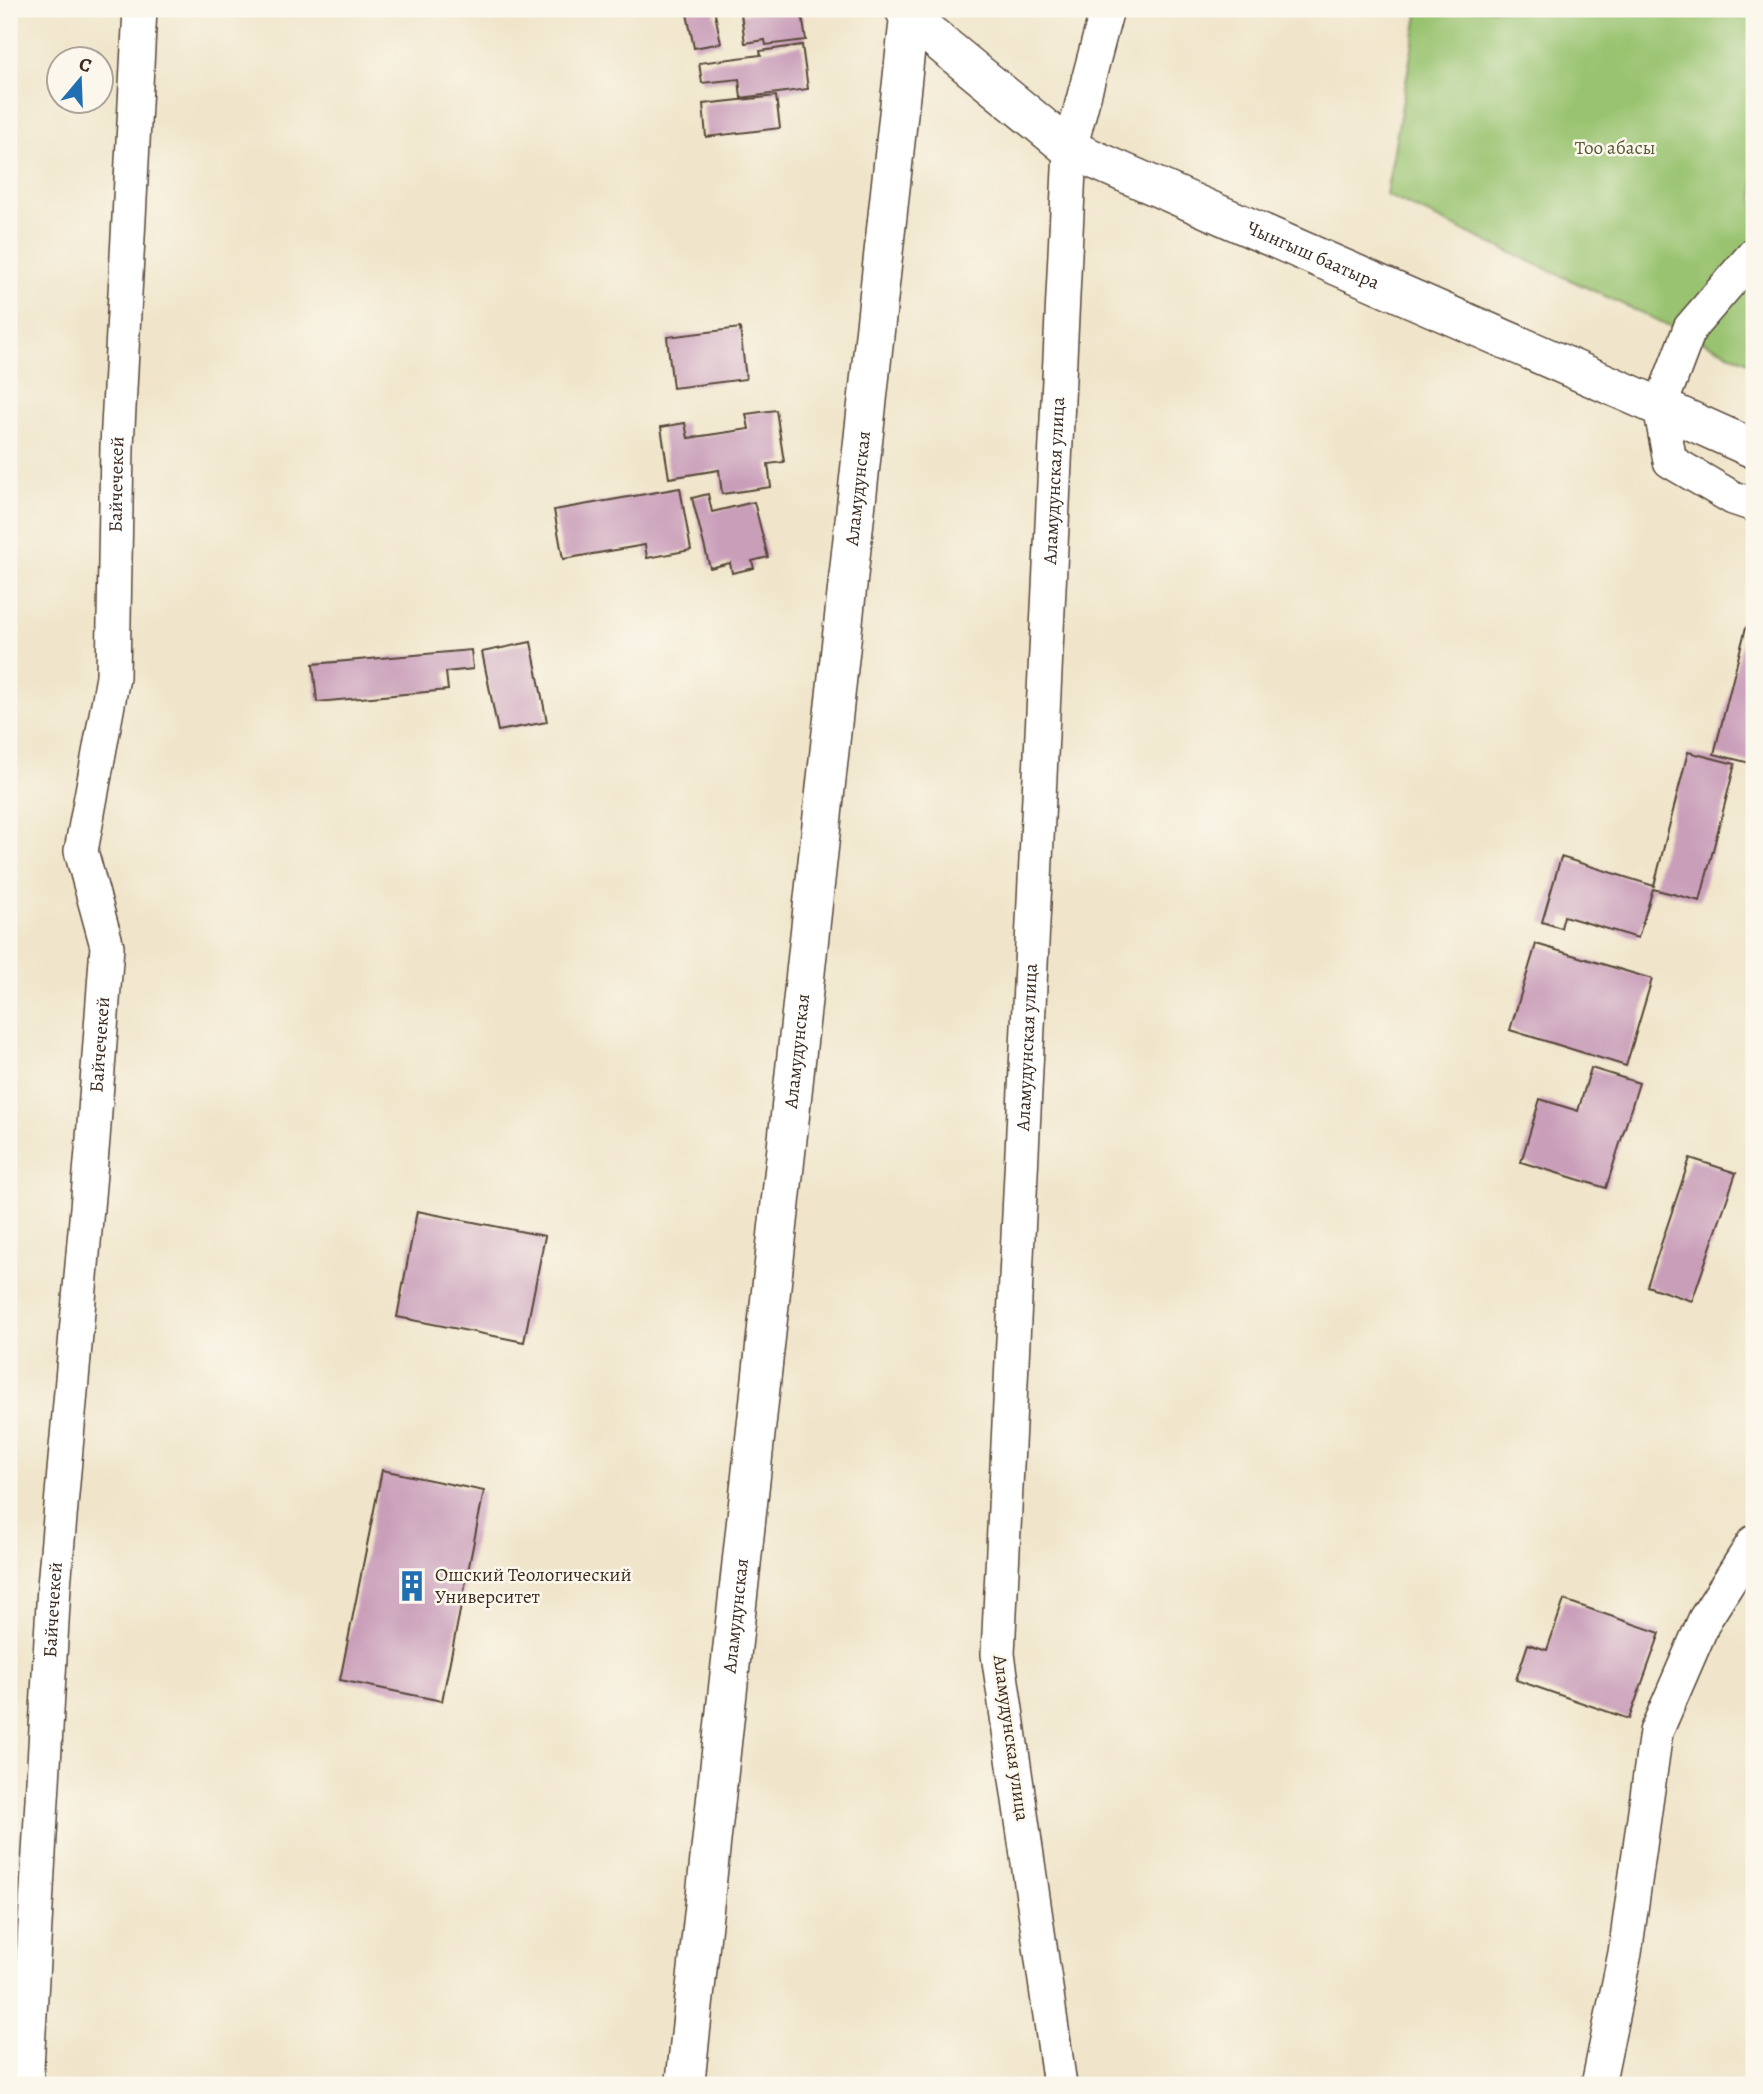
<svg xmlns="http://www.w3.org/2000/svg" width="1763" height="2094" viewBox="0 0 1763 2094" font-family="Alegreya,serif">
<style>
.green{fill:#99c370;stroke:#6a7647;stroke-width:2}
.building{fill:#c99eb9}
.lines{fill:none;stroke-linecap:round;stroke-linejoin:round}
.street-casing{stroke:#564638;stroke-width:36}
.secondary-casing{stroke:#564638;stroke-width:41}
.street{stroke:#fff;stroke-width:33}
.secondary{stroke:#fff;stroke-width:38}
.labels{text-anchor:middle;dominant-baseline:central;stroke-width:5;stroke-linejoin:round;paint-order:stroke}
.park-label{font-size:19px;fill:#575837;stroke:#fbf7ec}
.street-label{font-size:19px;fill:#3b2a1e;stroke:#fbf7ec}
.poi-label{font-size:19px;fill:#3b2a1e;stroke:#fbf7ec;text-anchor:start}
</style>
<rect width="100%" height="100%" fill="#fbf7ec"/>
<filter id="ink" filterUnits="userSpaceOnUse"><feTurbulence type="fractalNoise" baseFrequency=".0143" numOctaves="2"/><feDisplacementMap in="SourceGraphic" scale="14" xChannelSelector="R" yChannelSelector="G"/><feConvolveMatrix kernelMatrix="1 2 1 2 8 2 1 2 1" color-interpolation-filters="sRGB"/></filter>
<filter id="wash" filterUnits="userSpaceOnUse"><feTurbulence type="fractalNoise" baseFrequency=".00686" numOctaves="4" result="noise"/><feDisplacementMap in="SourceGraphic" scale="28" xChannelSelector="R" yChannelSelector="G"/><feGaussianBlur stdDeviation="1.57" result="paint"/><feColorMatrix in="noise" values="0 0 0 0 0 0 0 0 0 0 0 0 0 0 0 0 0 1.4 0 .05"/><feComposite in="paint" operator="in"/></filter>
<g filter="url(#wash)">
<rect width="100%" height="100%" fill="#f0e5ca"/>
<path class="green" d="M1419 9H1754V365L1386 195Z"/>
<g id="blocks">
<g class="building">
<path d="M686 9H714L721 43 694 48Z"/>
<path d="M764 9H801L806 40 766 45 765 40 745 43 741 14 764 11Z"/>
<path d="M802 45 808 89 741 98 739 79 702 83 699 63 761 55 760 51Z"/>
<path d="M776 96 780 128 706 137 703 104Z"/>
<path d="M740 328 746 379 673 388 667 337Z"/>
<path d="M776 410 784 462 768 464 771 487 722 494 719 470 669 478 661 427 685 423 688 438 749 429 746 414Z"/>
<path d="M680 488 691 550 647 558 645 545 563 559 554 510Z"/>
<path d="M708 494 712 512 754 502 768 557 752 561 754 568 732 573 730 563 710 568 692 498Z"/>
<path d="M1746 627 1754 629V764L1714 754Z"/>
<path d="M531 642 547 722 498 731 482 652Z"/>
<path d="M471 650 473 669 446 672 448 690 317 702 313 664Z"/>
<path d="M1688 752 1735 764 1700 901 1653 889 1638 938 1564 916 1561 928 1542 922 1561 857 1654 886Z"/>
<path d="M1536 944 1652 979 1626 1066 1510 1030Z"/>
<path d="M1591 1068 1639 1083 1606 1188 1521 1162 1540 1099 1578 1111Z"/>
<path d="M1690 1158 1736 1173 1692 1301 1647 1286Z"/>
<path d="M417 1211 545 1236 524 1342 397 1317Z"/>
<path d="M382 1470 484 1491 442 1701 340 1680Z"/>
<path d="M1564 1600 1660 1633 1629 1719 1516 1680 1528 1644 1547 1650Z"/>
</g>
</g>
</g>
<g filter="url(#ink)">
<use href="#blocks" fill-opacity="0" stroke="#564638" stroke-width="2"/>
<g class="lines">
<defs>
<g id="street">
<path d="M1754 254 1690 328 1660 407 1670 461 1733 498 1754 505"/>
<path id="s1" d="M26 2085 54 1586 93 1139 107 946 81 851 113 677 117 446 140 9"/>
<path id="s2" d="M1060 2085 998 1654 1070 149 1107 9"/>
<path d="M1598 2085 1625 1953 1656 1732 1705 1619 1754 1542"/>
</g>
<g id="secondary">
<path id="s3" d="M904 9 909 17 1070 149 1660 407 1754 449"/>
<path id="s4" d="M685 2085 909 17"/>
</g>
</defs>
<use href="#street" class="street-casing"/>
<use href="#secondary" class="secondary-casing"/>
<use href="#street" class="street"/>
<use href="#secondary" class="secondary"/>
</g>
</g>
<defs>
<symbol id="building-bare" viewBox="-9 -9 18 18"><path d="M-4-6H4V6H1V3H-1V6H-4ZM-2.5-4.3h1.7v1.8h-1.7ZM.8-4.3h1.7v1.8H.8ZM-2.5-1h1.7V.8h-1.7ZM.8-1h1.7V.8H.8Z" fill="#1f6fb2" stroke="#fbf7ec" stroke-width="2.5" paint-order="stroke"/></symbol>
</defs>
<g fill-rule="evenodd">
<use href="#building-bare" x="390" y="1564" width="44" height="44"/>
</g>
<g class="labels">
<g class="park-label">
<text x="1615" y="148">Тоо абасы</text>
</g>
<g class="street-label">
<text stroke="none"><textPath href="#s3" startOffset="483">Чынгыш баатыра</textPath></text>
<text stroke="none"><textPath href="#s2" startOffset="1610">Аламудунская улица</textPath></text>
<text stroke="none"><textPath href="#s1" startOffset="1610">Байчечекей</textPath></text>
<text stroke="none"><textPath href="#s4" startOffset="1606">Аламудунская</textPath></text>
<text stroke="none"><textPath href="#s1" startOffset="1043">Байчечекей</textPath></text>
<text stroke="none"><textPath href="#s2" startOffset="1043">Аламудунская улица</textPath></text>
<text stroke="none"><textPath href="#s4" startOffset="1040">Аламудунская</textPath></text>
<text stroke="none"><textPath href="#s1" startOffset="476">Байчечекей</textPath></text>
<text stroke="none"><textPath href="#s4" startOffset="472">Аламудунская</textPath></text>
<text transform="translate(1011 1738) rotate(82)">Аламудунская улица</text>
</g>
<g class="poi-label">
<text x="435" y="1575">Ошский Теологический<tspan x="435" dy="22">Университет</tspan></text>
</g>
</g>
<rect width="1763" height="2094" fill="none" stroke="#fbf7ec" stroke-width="35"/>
<g transform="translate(80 80) rotate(19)"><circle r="33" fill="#fbf7ec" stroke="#aea59a" stroke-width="2"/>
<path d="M0-5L12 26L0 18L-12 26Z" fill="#1f6fb2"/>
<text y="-10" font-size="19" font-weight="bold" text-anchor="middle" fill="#3b2a1e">С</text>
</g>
</svg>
